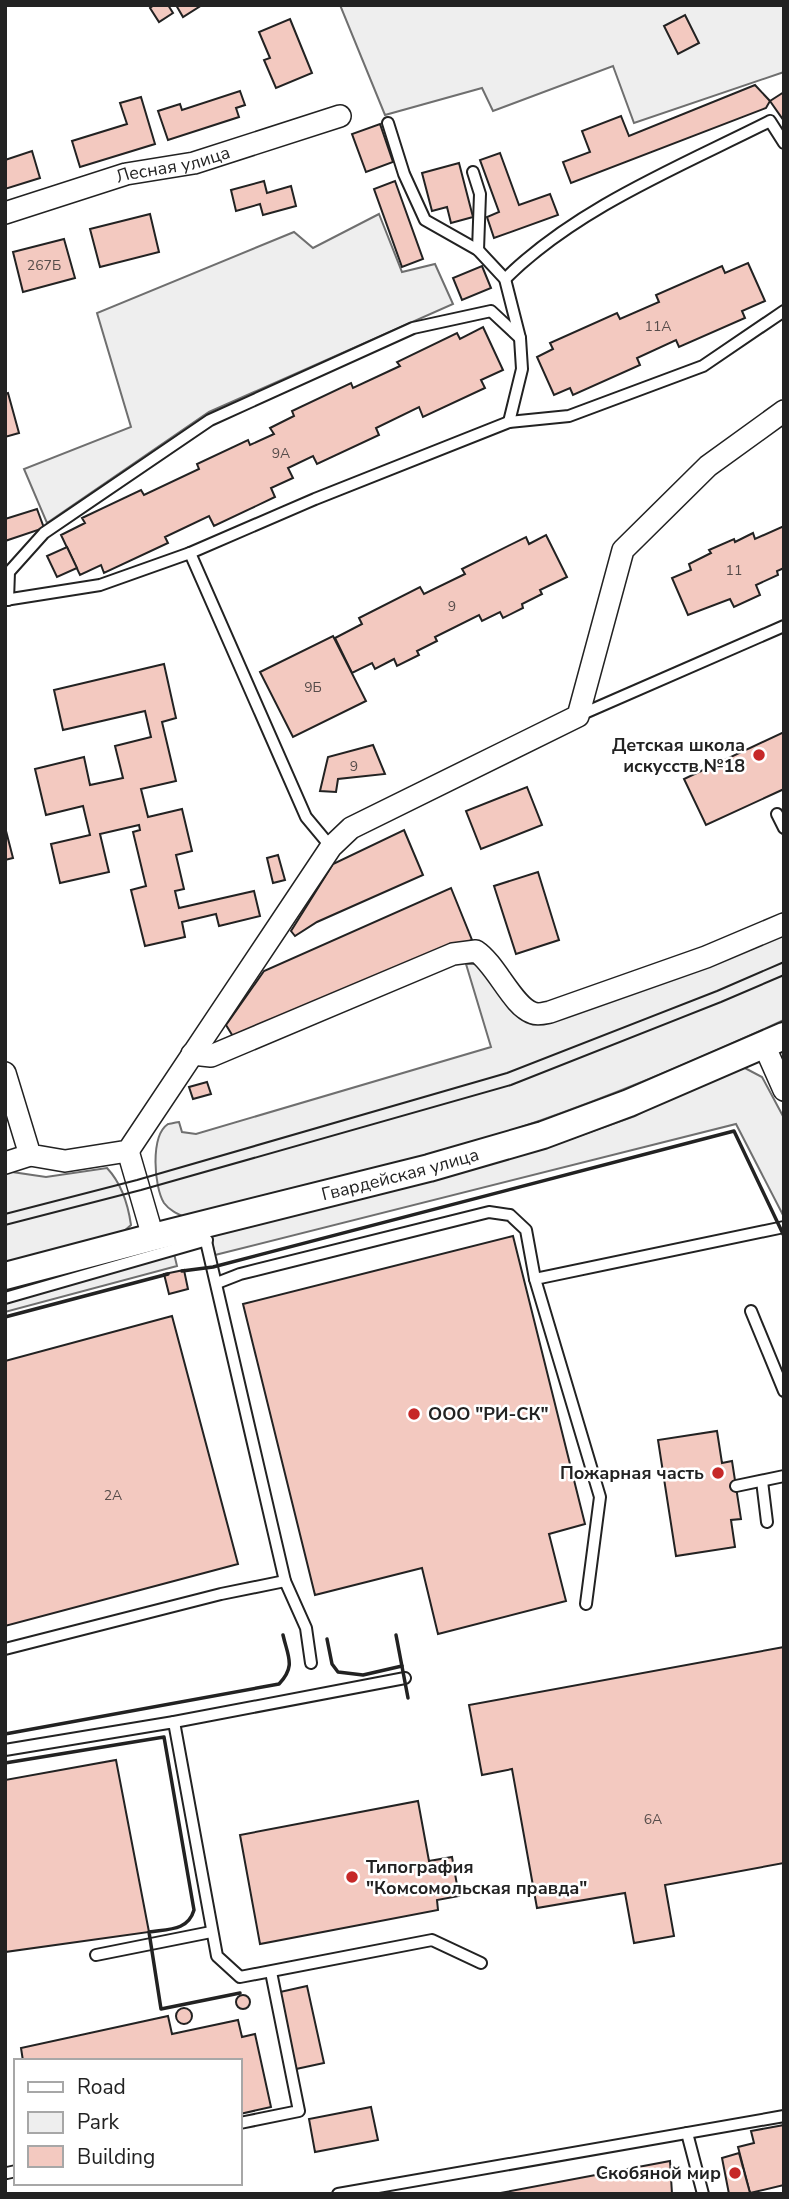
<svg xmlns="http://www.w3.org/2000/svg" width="789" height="2199" viewBox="0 0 789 2199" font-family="'Nunito Sans',sans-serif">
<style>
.green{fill:#eee;stroke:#6f6f6f;stroke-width:2}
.building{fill:#f3c9c0;stroke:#222;stroke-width:2}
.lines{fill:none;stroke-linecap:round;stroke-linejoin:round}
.service-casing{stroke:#222;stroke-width:14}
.minor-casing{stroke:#222;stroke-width:24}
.tertiary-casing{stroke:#222;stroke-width:30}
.service{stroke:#fff;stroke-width:10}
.minor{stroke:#fff;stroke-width:21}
.tertiary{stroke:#fff;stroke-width:26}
.tram{stroke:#222;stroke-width:2}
.wall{stroke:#222;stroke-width:3.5}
.poi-dot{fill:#c62828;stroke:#fff;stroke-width:2.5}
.labels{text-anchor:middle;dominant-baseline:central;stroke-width:5;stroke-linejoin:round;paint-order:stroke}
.number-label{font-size:14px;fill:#564c4a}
.street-label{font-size:18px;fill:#222;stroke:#fff}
.poi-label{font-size:18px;font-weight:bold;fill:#222;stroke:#fff;text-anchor:end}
</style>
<rect width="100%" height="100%" fill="#fff"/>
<g class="green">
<path d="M340 5H784V72L634 123 613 66 493 111 482 88 385 115Z"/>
<path d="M379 214 402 272 435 264 453 304 209 412 47 523 24 469 131 427 97 313 294 232 313 248Z"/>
<path d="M784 932V1020C704 1057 622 1092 539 1121 424 1161 305 1188 187 1218 178 1214 170 1211 164 1203 154 1187 150 1136 168 1124 169 1124 178 1122 179 1122L182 1132 196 1134 491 1047 466 964H482L516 1013Z"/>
<path d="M741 1066 762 1077 784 1118V1217L736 1124 215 1255 210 1233 428 1180 545 1148 635 1116 720 1070Z"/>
<path d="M107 1168C122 1184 128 1204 131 1225L123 1232 5 1263V1171L46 1177Z"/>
<path d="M171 1241 177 1266 5 1312V1286Z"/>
</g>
<g class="building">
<path d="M154 5H168L173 13 159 22 150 8Z"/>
<path d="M176 5H202L183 17Z"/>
<path d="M685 15 699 43 678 54 664 26Z"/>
<path d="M290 19 312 73 276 88 264 60 270 58 259 32Z"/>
<path d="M755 85 770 101 766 108 571 183 563 162 590 152 582 131 621 116 629 136Z"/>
<path d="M240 91 245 105 236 108 239 117 168 140 158 111 180 104 182 110Z"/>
<path d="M784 92V121L770 101Z"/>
<path d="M141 97 155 144 80 167 72 141 127 124 120 103Z"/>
<path d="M380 124 393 162 366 172 352 134Z"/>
<path d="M32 151 40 178 5 189V160Z"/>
<path d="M500 153 519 205 550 194 558 215 494 238 487 217 499 212 480 160Z"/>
<path d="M459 163 473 217 451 223 447 207 432 211 422 173Z"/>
<path d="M264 181 267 193 291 186 296 206 263 215 260 204 236 211 231 190Z"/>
<path d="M395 181 423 259 402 267 374 189Z"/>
<path d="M150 214 159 252 100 267 90 229Z"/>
<path d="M64 239 75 278 23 292 13 252Z"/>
<path d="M748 263 765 301 742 311 745 318 679 347 676 340 637 358 640 365 573 395 570 388 554 395 537 357 553 349 550 343 617 313 620 319 659 302 656 295 722 266 725 273Z"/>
<path d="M482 266 491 288 462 300 453 278Z"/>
<path d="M483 327 503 370 481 380 485 388 423 417 419 407 376 428 379 435 317 464 313 456 288 468 293 478 271 488 275 497 214 526 209 516 165 537 168 543 104 573 101 565 80 575 61 535 85 523 82 518 141 490 144 495 199 469 197 464 248 440 250 445 274 434 270 428 294 416 292 411 351 383 353 388 400 366 397 362 457 333 460 339Z"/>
<path d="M8 393 19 433 5 437V394Z"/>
<path d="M37 509 44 528 5 541V519Z"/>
<path d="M784 526V568L777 571 778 575 756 585 760 595 734 607 730 599 688 615 672 578 691 570 689 564 711 553 709 550 734 539 735 542 753 533 755 539Z"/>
<path d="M546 535 567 577 540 590 542 594 522 604 523 608 503 618 500 612 482 621 479 615 435 637 437 641 417 651 419 655 397 666 394 659 375 669 372 663 352 673 335 638 362 624 359 618 420 587 424 594 465 574 462 569 526 537 529 544Z"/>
<path d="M67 547 77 568 57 577 47 556Z"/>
<path d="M333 636 366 701 293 737 260 672Z"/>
<path d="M164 664 176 718 162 722 176 781 141 789 148 817 182 809 192 851 176 855 184 889 175 891 179 908 254 891 260 916 219 926 216 914 182 922 185 937 145 946 131 890 146 886 133 832 140 830 139 825 100 834 109 872 60 883 51 844 90 835 83 806 46 815 35 769 84 757 90 785 123 778 115 746 151 737 145 711 63 730 54 690Z"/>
<path d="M784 732V789L706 825 684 779Z"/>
<path d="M373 745 385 774 338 779 336 792 320 791 328 757Z"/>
<path d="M527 787 542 825 481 849 466 811Z"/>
<path d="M5 827 13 858 5 860Z"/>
<path d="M404 830 423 875 317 922 295 936 291 931 333 864Z"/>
<path d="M278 855 285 880 273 883 267 858Z"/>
<path d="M538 872 559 940 516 954 494 886Z"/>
<path d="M451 888 472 940 234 1038 226 1025 264 971Z"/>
<path d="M207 1082 211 1094 193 1099 189 1087Z"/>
<path d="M513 1236 585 1524 549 1534 566 1601 438 1634 422 1568 315 1595 243 1304Z"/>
<path d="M184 1270 188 1289 169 1294 164 1274Z"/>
<path d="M172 1316 238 1564 5 1626V1361Z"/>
<path d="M717 1431 722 1463 732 1461 741 1519 731 1520 735 1547 676 1556 658 1440Z"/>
<path d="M784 1647V1863L665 1885 674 1936 634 1943 625 1893 537 1908 512 1769 482 1775 469 1705Z"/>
<path d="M116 1760 149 1932 5 1952V1780Z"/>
<path d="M418 1801 429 1861 452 1857 459 1896 437 1900 438 1910 260 1944 240 1835Z"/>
<path d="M307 1986 324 2063 296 2069 280 1992Z"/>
<circle cx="243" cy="2002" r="7"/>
<circle cx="184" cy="2016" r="8"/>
<path d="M168 2016 172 2034 238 2020 242 2037 255 2034 271 2107 240 2114V2061H23L21 2048Z"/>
<path d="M371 2107 378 2140 315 2152 309 2119Z"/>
<path d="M784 2125V2185L750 2193 738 2147 754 2143 751 2131Z"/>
<path d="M739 2153 750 2193 729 2194 722 2158Z"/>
<path d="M670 2161 672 2194H495Z"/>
</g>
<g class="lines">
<defs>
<g id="service">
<path d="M388 123 404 174 425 220 478 250 505 279 520 338 522 369 509 422"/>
<path d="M473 172 480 194 478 250"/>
<path d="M505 279C576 208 681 166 770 121L784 143"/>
<path d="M190 553 306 817 331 847"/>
<path d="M5 600 100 585 190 553 315 499 509 422 569 416 703 366 784 311"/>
<path d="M8 600 9 572 44 533 210 420 413 328 491 311 520 338"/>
<path d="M580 715 784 626"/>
<path d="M777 814 784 828"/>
<path d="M202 1224 285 1581 306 1628 311 1663"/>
<path d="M217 1283 240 1274 489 1212 510 1215 526 1230 535 1279"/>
<path d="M5 1298 207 1240"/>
<path d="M751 1311 784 1391"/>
<path d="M762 1481 767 1522"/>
<path d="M736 1486 784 1476"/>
<path d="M586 1604 600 1497 535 1279 784 1227"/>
<path d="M5 1649 221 1594 285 1581"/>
<path d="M174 1722 405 1678"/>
<path d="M5 1750 174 1722 217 1956 240 1977 432 1940 481 1963"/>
<path d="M96 1955 211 1932"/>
<path d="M240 2123 299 2111 271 1972"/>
<path d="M687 2133 703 2194"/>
<path d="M7 2173 16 2171"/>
<path d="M338 2194 784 2116"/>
</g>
<g id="minor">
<path id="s1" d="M5 213 126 174 194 163 340 116"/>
<path d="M764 1045 784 1090"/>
<path d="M192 1054 211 1056 453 954 476 951C496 964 513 1007 533 1013 538 1015 545 1013 550 1012L706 957 784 924"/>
<path d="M5 1073 30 1155 65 1161 128 1151 331 847 351 828 578 716 623 550 708 466 784 411"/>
<path d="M128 1151 153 1237"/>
<path d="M5 1163 30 1155"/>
</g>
<g id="tertiary">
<path id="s2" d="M5 1276 153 1237 429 1168 543 1135 629 1103 784 1036"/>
</g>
</defs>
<use href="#service" class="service-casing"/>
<use href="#minor" class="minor-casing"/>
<use href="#tertiary" class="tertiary-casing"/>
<use href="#service" class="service"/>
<use href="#minor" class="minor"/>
<use href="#tertiary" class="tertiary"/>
<g class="tram">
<path d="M5 1214 137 1180 507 1073 717 991 784 962"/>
<path d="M5 1225 141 1190 511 1085 721 1002 784 975"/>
</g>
<g class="wall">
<path d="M182 1271 213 1267 734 1131 784 1236"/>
<path d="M5 1317 168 1274"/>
<path d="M396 1635 408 1698"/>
<path d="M327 1639 332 1664 338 1672 363 1675 402 1666"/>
<path d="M5 1734 279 1684C296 1666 288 1657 283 1635"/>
<path d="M5 1763 164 1737 194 1910C188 1931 168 1929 149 1932L161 2009 240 1993"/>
</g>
</g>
<g class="poi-dot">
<circle cx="759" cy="755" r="7"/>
<circle cx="414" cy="1414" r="7"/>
<circle cx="718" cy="1473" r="7"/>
<circle cx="352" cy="1877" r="7"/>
<circle cx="735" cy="2173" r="7"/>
</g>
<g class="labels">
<g class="number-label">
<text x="44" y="265">267Б</text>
<text x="658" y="326">11А</text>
<text x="281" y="453">9А</text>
<text x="734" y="570">11</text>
<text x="452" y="606">9</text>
<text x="313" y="687">9Б</text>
<text x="354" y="766">9</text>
<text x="113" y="1495">2А</text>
<text x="653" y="1819">6А</text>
</g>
<g class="street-label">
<text stroke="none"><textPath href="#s1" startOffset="175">Лесная улица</textPath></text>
<text stroke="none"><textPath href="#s2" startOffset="408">Гвардейская улица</textPath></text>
</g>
<g class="poi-label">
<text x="745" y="745">Детская школа<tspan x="745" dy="21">искусств №18</tspan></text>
<text x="428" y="1414" text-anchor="start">ООО "РИ-СК"</text>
<text x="704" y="1473">Пожарная часть</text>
<text x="366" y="1867" text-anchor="start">Типография<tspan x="366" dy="21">"Комсомольская правда"</tspan></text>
<text x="721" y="2173">Скобяной мир</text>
</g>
</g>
<rect width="789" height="2199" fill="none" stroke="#222222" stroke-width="14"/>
<rect x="14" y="2059" width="228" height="126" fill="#ffffff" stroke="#a7a7a7" stroke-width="2"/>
<rect x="28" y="2082" width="35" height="10" fill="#ffffff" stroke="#a7a7a7" stroke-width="2"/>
<text x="77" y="2094" font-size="21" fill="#222222">Road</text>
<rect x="28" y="2112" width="35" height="21" fill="#eeeeee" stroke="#a7a7a7" stroke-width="2"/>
<text x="77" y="2129" font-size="21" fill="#222222">Park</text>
<rect x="28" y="2146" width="35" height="21" fill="#f3c9c0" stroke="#a7a7a7" stroke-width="2"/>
<text x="77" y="2164" font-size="21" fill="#222222">Building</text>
</svg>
